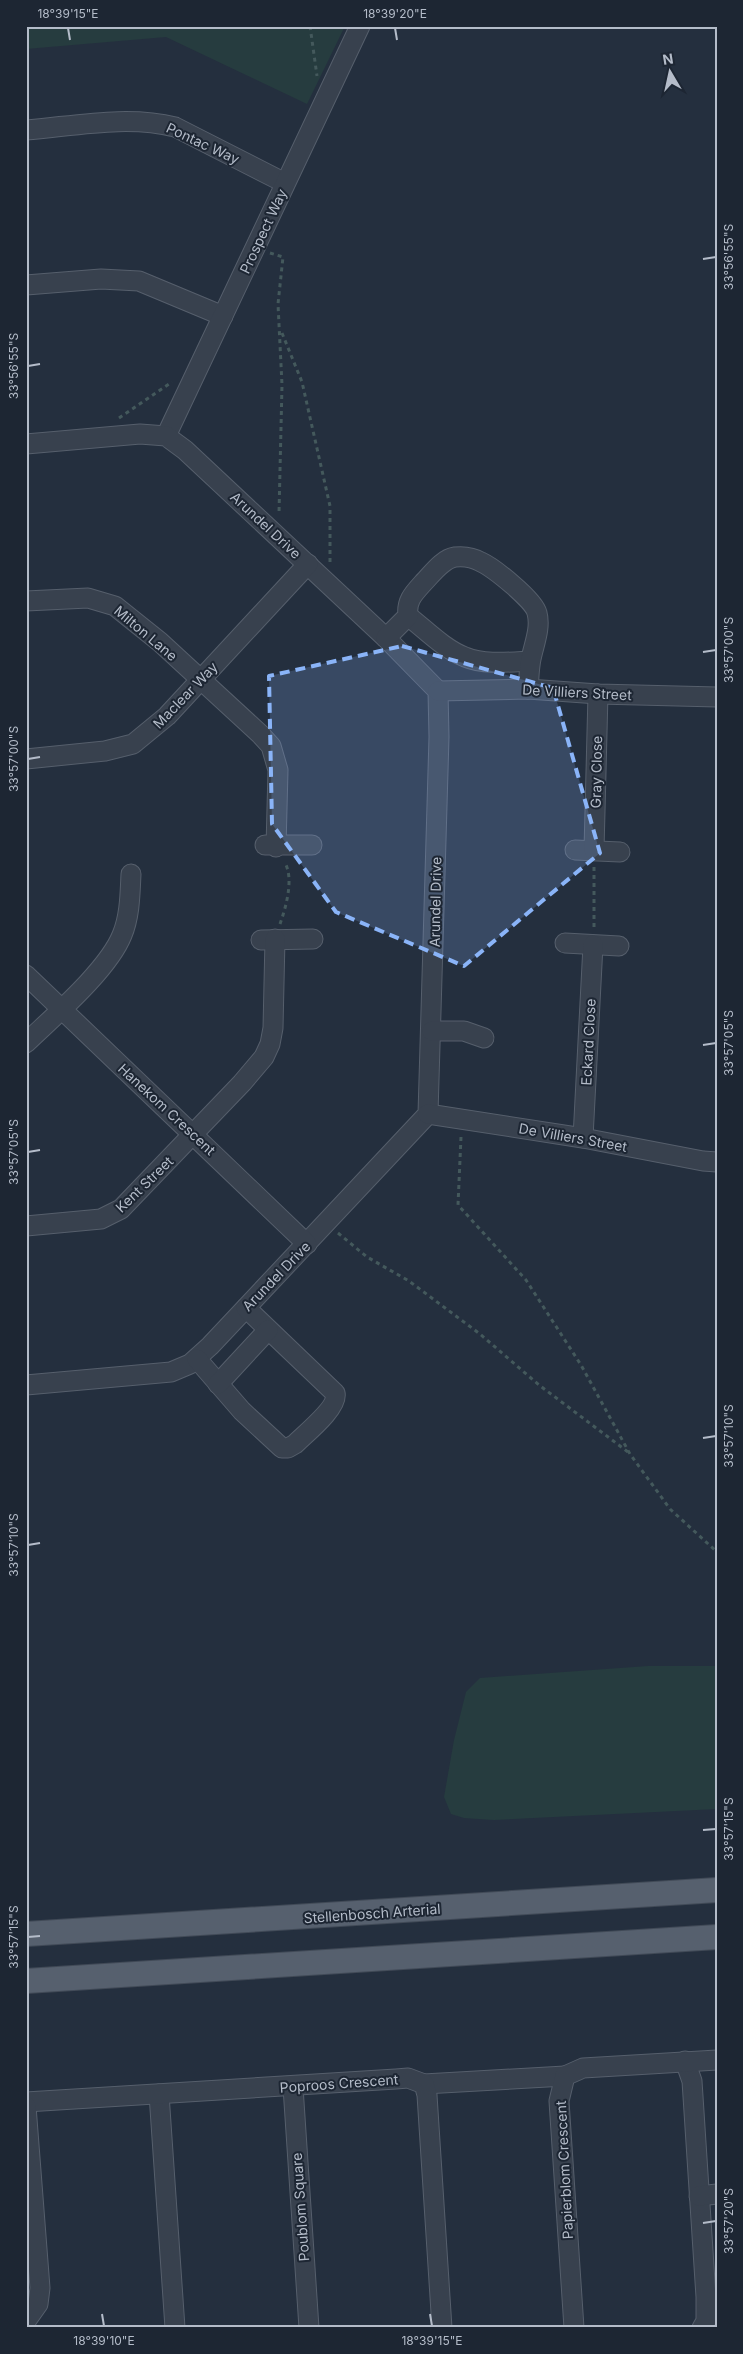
<svg xmlns="http://www.w3.org/2000/svg" width="743" height="2354" viewBox="0 0 743 2354" font-family="Inter,sans-serif">
<style>
.green{fill:#263c3f}
.lines{fill:none;stroke-linecap:round;stroke-linejoin:round}
.minor-casing{stroke:#565f6c;stroke-width:21}
.major-casing{stroke:#414a57;stroke-width:26}
.path{stroke:#44595c;stroke-width:3;stroke-dasharray:4 4;stroke-linecap:butt}
.minor{stroke:#38414e;stroke-width:19}
.major{stroke:#56606e;stroke-width:24}
.marked{fill:#8ab4f8;fill-opacity:0.2;stroke:#8ab4f8;stroke-width:4;stroke-dasharray:10 6;stroke-linejoin:round}
.ticks{fill:none;stroke:#b4bcc9;stroke-width:2}
.labels{text-anchor:middle;dominant-baseline:central;stroke-width:4;stroke-linejoin:round;paint-order:stroke}
.street-label{font-size:14px;fill:#b4bcc9;stroke:#1d2633}
.neatline{fill:none;stroke:#b4bcc9;stroke-width:2}
.ticks-label{font-size:12px;text-anchor:middle;fill:#b4bcc9}
</style>
<rect width="100%" height="100%" fill="#242f3e"/>
<g class="green">
<path d="M26 26H345L307 104 166 37 26 49Z"/>
<path d="M648 1666H717V1809L494 1820 464 1818 451 1814 444 1797 454 1740 466 1692 480 1678Z"/>
</g>
<g class="lines">
<defs>
<g id="minor">
<path d="M26 130C75 126 127 115 175 127L285 183"/>
<path d="M26 285 101 279 139 281 223 316"/>
<path d="M166 436 360 26"/>
<path d="M26 444 140 434 166 436 185 450 386 638 438 691 439 737 428 1114 210 1346 190 1364 171 1372 26 1385"/>
<path d="M26 601 88 598 115 606 160 642 260 734 271 746 278 770 276 847"/>
<path d="M408 616C426 630 444 649 465 657 484 665 510 662 530 661"/>
<path d="M386 638 408 616C406 601 413 594 423 583 432 574 442 559 455 557 464 556 474 558 481 562 494 568 534 600 537 613 541 628 534 644 531 659 529 669 529 679 528 689"/>
<path d="M438 691 528 689 598 694 717 697"/>
<path d="M26 759 105 751 133 744 167 716 308 564"/>
<path d="M265 845H312"/>
<path d="M575 850 620 852"/>
<path d="M594 850 598 694"/>
<path d="M261 940 313 939"/>
<path d="M565 943 619 946"/>
<path d="M26 975 307 1244"/>
<path d="M432 1031H464L484 1038"/>
<path d="M26 1043C54 1016 108 970 122 935 130 916 130 894 131 874"/>
<path d="M428 1114 583 1138 703 1161 717 1162"/>
<path d="M583 1138 593 945"/>
<path d="M26 1226 101 1219 121 1209 242 1083 264 1057 270 1044 273 1028 275 939"/>
<path d="M197 1359 242 1411 282 1448H288L295 1444C305 1434 339 1407 335 1393L246 1308"/>
<path d="M218 1384 268 1330"/>
<path d="M685 2061 692 2081 706 2297V2321L702 2328"/>
<path d="M424 2084 565 2076"/>
<path d="M293 2087 309 2328"/>
<path d="M159 2094 175 2328"/>
<path d="M26 2102 396 2079 408 2078 424 2084 427 2095 442 2328"/>
<path d="M26 2106 40 2288 38 2304 26 2321"/>
<path d="M699 2196 717 2194"/>
<path d="M574 2328 559 2101 565 2076 583 2068 717 2060"/>
</g>
<g id="major">
<path d="M26 1934 717 1890"/>
<path d="M26 1981 717 1937"/>
</g>
</defs>
<use href="#minor" class="minor-casing"/>
<use href="#major" class="major-casing"/>
<g class="path">
<path d="M310 26 317 76"/>
<path d="M270 253 283 257 278 304 282 385 279 513"/>
<path d="M282 333 302 382 330 506V562"/>
<path d="M119 418 172 382"/>
<path d="M280 924C286 907 294 879 285 863"/>
<path d="M594 927V866"/>
<path d="M461 1137 458 1205 526 1280 581 1365 630 1454 670 1509 717 1552"/>
<path d="M338 1233 367 1257 409 1281 480 1334 539 1385 628 1452"/>
</g>
<use href="#minor" class="minor"/>
<use href="#major" class="major"/>
</g>
<path class="marked" d="M402 646 553 688 600 853 464 966 336 912 272 824 269 676Z"/>
<path class="ticks" d="M68 28 70 40M395 28 397 40M703 259 716 257M28 366 40 364M703 652 716 650M28 759 40 757M703 1045 716 1043M28 1152 40 1150M703 1438 716 1436M28 1545 40 1543M703 1830 716 1829M28 1937 40 1936M703 2223 716 2221M102 2314 104 2326M430 2314 432 2326"/>
<g class="labels">
<g class="street-label">
<text transform="translate(203 143) rotate(25)">Pontac Way</text>
<text transform="translate(263 231) rotate(-65)">Prospect Way</text>
<text transform="translate(266 525) rotate(43)">Arundel Drive</text>
<text transform="translate(146 633) rotate(40)">Milton Lane</text>
<text transform="translate(577 692) rotate(3)">De Villiers Street</text>
<text transform="translate(185 695) rotate(-46)">Maclear Way</text>
<text transform="translate(596 772) rotate(-89)">Gray Close</text>
<text transform="translate(435 902) rotate(-89)">Arundel Drive</text>
<text transform="translate(588 1042) rotate(-87)">Eckard Close</text>
<text transform="translate(167 1109) rotate(43)">Hanekom Crescent</text>
<text transform="translate(573 1137) rotate(10)">De Villiers Street</text>
<text transform="translate(144 1184) rotate(-44)">Kent Street</text>
<text transform="translate(276 1276) rotate(-46)">Arundel Drive</text>
<text transform="translate(372 1913) rotate(-4)">Stellenbosch Arterial</text>
<text transform="translate(339 2083) rotate(-4)">Poproos Crescent</text>
<text transform="translate(564 2170) rotate(-93)">Papierblom Crescent</text>
<text transform="translate(300 2207) rotate(-94)">Poublom Square</text>
</g>
</g>
<rect width="743" height="2354" fill="none" stroke="#1d2633" stroke-width="55"/>
<g transform="translate(670 72) rotate(351)" stroke="#1d2633" stroke-width="4" paint-order="stroke">
<path d="M0-4L9 19L0 12L-9 19Z" fill="#b4bcc9"/>
<text y="-8" font-size="14" font-weight="bold" text-anchor="middle" fill="#b4bcc9">N</text>
</g>
<rect x="28" y="28" width="688" height="2298" class="neatline"/>
<g class="ticks-label">
<text x="68" y="18">18°39'15"E</text>
<text x="395" y="18">18°39'20"E</text>
<text transform="translate(729 257) rotate(-90)" y="4">33°56'55"S</text>
<text transform="translate(14 366) rotate(-90)" y="4">33°56'55"S</text>
<text transform="translate(729 650) rotate(-90)" y="4">33°57'00"S</text>
<text transform="translate(14 759) rotate(-90)" y="4">33°57'00"S</text>
<text transform="translate(729 1043) rotate(-90)" y="4">33°57'05"S</text>
<text transform="translate(14 1152) rotate(-90)" y="4">33°57'05"S</text>
<text transform="translate(729 1436) rotate(-90)" y="4">33°57'10"S</text>
<text transform="translate(14 1545) rotate(-90)" y="4">33°57'10"S</text>
<text transform="translate(729 1829) rotate(-90)" y="4">33°57'15"S</text>
<text transform="translate(14 1937) rotate(-90)" y="4">33°57'15"S</text>
<text transform="translate(729 2221) rotate(-90)" y="4">33°57'20"S</text>
<text x="104" y="2345">18°39'10"E</text>
<text x="432" y="2345">18°39'15"E</text>
</g>
</svg>
